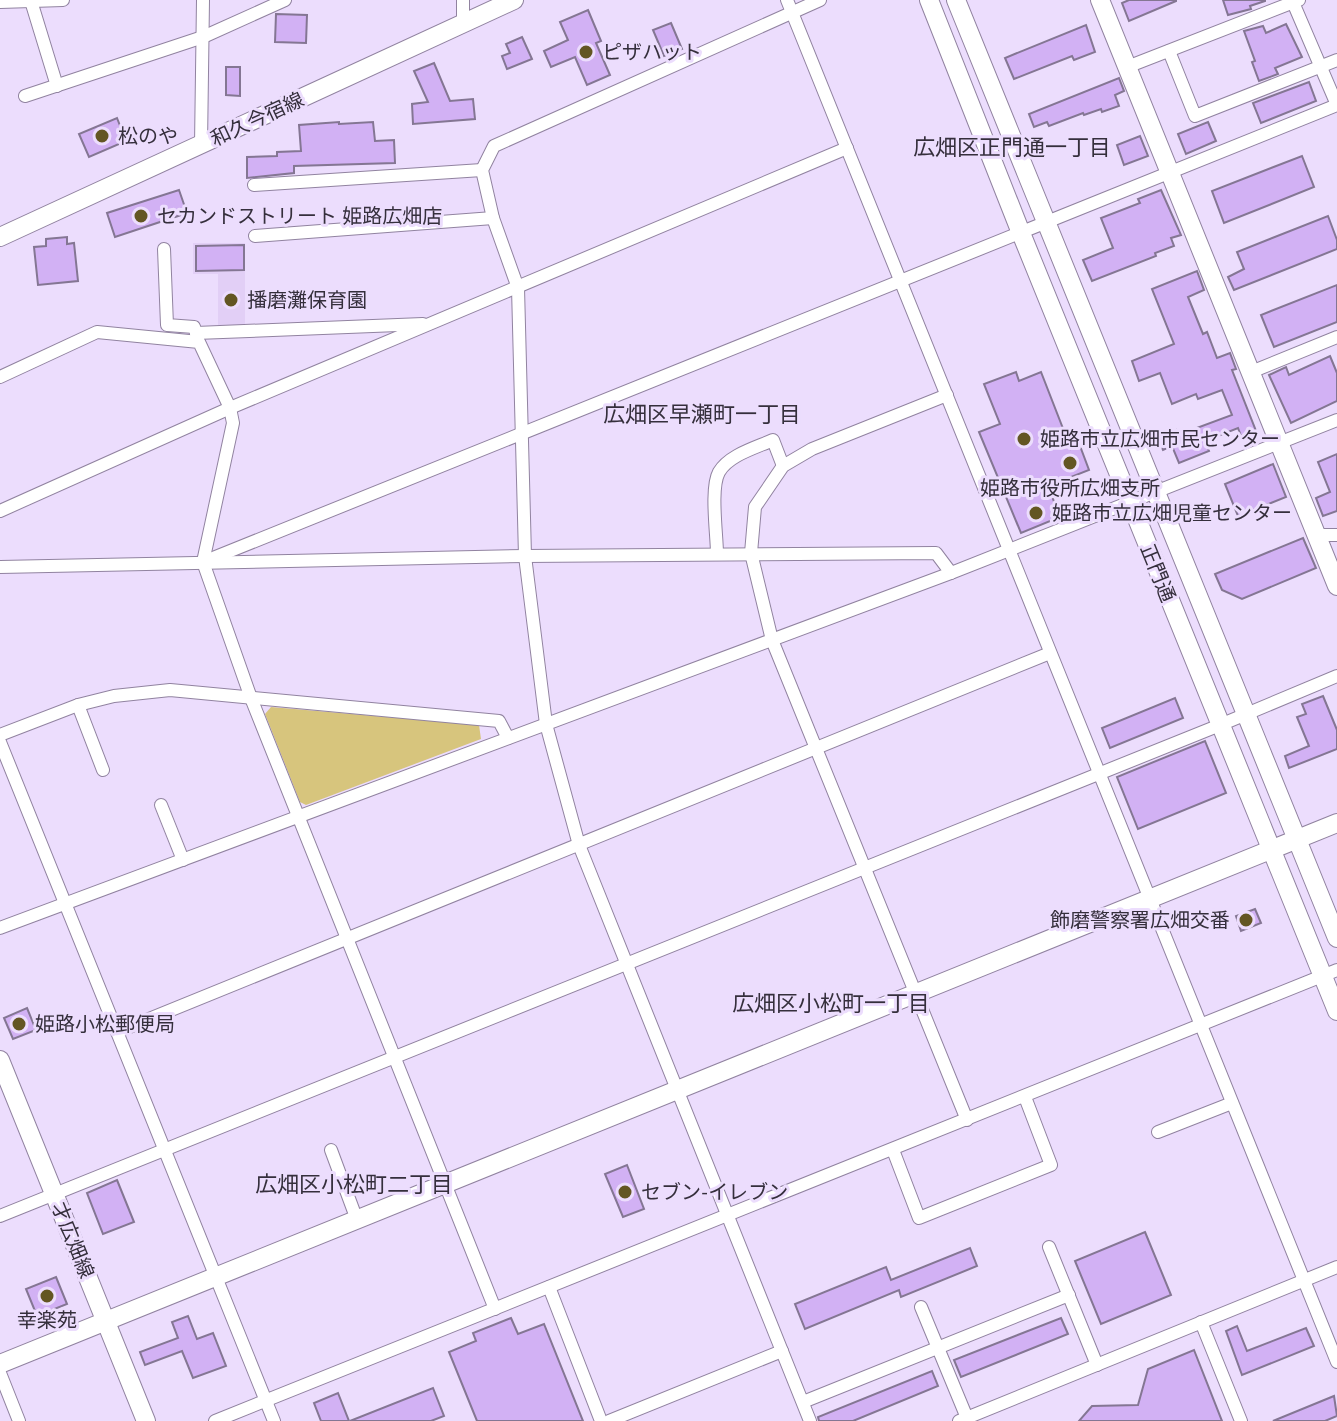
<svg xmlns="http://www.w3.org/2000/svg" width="1337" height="1421" viewBox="0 0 1337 1421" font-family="'PT Sans','Noto Sans JP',sans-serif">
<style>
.built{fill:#e2cff6}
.green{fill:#d7c57d}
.building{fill:#d2b1f4;stroke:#847693;stroke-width:2}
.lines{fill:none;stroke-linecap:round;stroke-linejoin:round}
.street-casing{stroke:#9183a0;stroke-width:14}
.secondary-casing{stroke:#9183a0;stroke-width:20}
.street{stroke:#fff;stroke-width:12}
.secondary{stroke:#fff;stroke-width:18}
.poi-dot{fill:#635623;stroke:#ecddfd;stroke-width:3}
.labels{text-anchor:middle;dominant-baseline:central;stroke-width:6;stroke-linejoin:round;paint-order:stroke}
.poi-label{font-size:20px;fill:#352f3c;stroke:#ecddfd;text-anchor:start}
.street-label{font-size:20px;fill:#352f3c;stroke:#ecddfd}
.neighbourhood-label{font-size:22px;fill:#352f3c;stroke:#ecddfd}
</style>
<rect width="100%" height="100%" fill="#ecddfd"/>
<path class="built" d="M193 243H245V326H218V274H193Z"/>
<path class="green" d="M271 707 479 725 481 739 306 805 300 802 265 714Z"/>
<g class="building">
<path d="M1129 0H1176V1L1129 21 1122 3Z"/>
<path d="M1223 0H1265V1L1250 6 1251 9 1228 15Z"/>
<path d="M588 10 601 41 596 43 610 75 587 85 575 57 551 67 544 51 568 40 560 22Z"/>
<path d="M276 14 307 15 306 43 275 42Z"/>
<path d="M671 23 682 49 664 56 653 30Z"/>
<path d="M1286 24 1302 57 1275 68 1278 74 1259 81 1252 62 1255 61 1244 31 1263 26 1266 33Z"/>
<path d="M1086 25 1095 52 1074 60 1072 56 1014 79 1005 58Z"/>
<path d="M522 37 532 59 507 69 502 56 510 53 506 44Z"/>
<path d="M434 63 450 101 473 99 475 119 413 124 412 104 428 102 414 71Z"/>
<path d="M226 67H240V96L226 95Z"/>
<path d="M1119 78 1124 91 1115 95 1119 106 1102 112 1101 109 1084 115 1083 113 1049 126 1047 122 1034 127 1029 114Z"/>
<path d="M1309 82 1316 101 1261 123 1253 103Z"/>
<path d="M117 118 126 141 89 157 79 134Z"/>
<path d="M339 122V124L373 122 375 141 394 140 395 163 294 166V173L247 178V157L277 156V152L301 151 299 125Z"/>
<path d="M1208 122 1216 141 1186 154 1178 134Z"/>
<path d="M1140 136 1148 156 1124 165 1117 145Z"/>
<path d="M1302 156 1314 187 1224 223 1212 191Z"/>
<path d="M179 190 187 213 115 237 107 213Z"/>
<path d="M1161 190 1181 235 1171 238 1174 246 1155 253 1156 256 1092 281 1083 260 1113 248 1101 218 1140 203 1138 199Z"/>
<path d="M1328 216 1337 240V249L1234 290 1228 277 1244 269 1237 252Z"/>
<path d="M67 237V244L74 243 78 281 38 285 34 247 46 246V239Z"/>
<path d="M244 245V270L196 271V246Z"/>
<path d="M1197 271 1204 290 1188 297 1203 334 1207 332 1217 358 1230 353 1236 369 1232 370 1256 431 1241 436 1238 428 1205 441 1209 451 1179 463 1172 446 1163 450 1158 438 1176 430 1178 435 1232 415 1222 390 1198 399 1196 394 1172 404 1160 373 1139 381 1132 361 1174 344 1152 289Z"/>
<path d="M1337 285V322L1274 347 1261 315Z"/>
<path d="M1330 356 1337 373V401L1291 423 1269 375 1286 367 1289 375Z"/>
<path d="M1016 372 1019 381 1041 372 1071 449 1080 446 1089 470 1048 486 1060 517 1021 533 979 432 1000 424 984 384Z"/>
<path d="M1337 454V511L1323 516 1316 498 1330 492 1318 462Z"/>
<path d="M1273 464 1286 497 1238 516 1225 484Z"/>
<path d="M1303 538 1316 568 1242 599 1222 590 1215 574Z"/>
<path d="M1323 696 1337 730V749L1289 768 1285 756 1309 746 1297 717 1306 714 1302 704Z"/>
<path d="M1175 698 1183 718 1110 748 1102 728Z"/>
<path d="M1205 741 1226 793 1138 829 1117 777Z"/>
<path d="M1255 909 1261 923 1241 931 1236 916Z"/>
<path d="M27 1008 36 1030 13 1039 4 1018Z"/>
<path d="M627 1165 644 1209 623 1217 605 1174Z"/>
<path d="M117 1180 134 1222 103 1234 87 1193Z"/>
<path d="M1145 1232 1171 1295 1101 1324 1075 1261Z"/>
<path d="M970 1248 977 1266 901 1297 899 1290 805 1329 795 1304 886 1267 891 1280Z"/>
<path d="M56 1277 67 1304 37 1316 26 1289Z"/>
<path d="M188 1316 197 1339 213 1333 226 1366 193 1378 182 1351 145 1365 140 1352 178 1338 172 1322Z"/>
<path d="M511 1318 518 1334 544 1324 583 1421H477L449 1352 476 1341 473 1333Z"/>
<path d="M1061 1318 1068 1334 961 1377 954 1360Z"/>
<path d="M1237 1326 1247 1351 1306 1328 1314 1346 1242 1375 1226 1331Z"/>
<path d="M1194 1350 1222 1421H1079L1092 1406 1138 1405 1148 1369Z"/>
<path d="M932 1371 938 1386 853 1421H819L818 1417Z"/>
<path d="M433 1388 444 1416 431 1421H350Z"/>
<path d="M338 1393 349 1421H321L314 1403Z"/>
<path d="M1334 1396 1337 1416 1325 1421H1273Z"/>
</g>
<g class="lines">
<defs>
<g id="street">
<path d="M463 0V23"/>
<path d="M787 0 1337 1362"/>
<path d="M1292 0 1337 105"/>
<path d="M31 1 57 86"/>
<path d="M0 2 63 0"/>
<path d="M1169 51 1195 116 1337 60"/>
<path d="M1127 67 1299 0"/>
<path d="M25 96 203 37 285 0"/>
<path d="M201 145 203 0"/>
<path d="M254 185 482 170"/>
<path d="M255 236 493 218"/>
<path d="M164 249 167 325 194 327 198 339"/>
<path d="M196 333 423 324"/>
<path d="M1251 372 1337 337"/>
<path d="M0 377 97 332 199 342 230 408 233 423 203 562 251 698 495 1309"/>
<path d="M947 395 812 449 783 466 755 507 751 553 772 640 967 1120"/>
<path d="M0 511 230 408 847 148"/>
<path d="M1316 535H1337"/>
<path d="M717 554C717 535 710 488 719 472 729 455 755 448 773 440L783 466"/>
<path d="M203 562 1337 105"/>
<path d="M0 567 525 556 936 553 951 573"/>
<path d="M78 705 103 770"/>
<path d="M0 735 78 705 114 696 170 690 499 721 508 738"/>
<path d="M0 742 274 1421"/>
<path d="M161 805 183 860"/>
<path d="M0 928 951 573 1337 420"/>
<path d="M117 1032 1050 653"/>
<path d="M1158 1132 1232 1103"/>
<path d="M331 1150 357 1220"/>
<path d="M893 1150 919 1218 1051 1165 1025 1097"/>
<path d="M0 1216 1220 725 1337 676"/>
<path d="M1049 1247 1097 1365"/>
<path d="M549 1287 601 1421"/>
<path d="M921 1307 967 1418"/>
<path d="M1201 1322 1241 1421"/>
<path d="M0 1373 19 1421"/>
<path d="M803 1402 1069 1295"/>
<path d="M215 1421 1337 970"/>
<path d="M609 1421 782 1351"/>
<path d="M810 1421 579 845 546 724 525 556 518 288 493 218 482 170 494 146 820 0"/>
<path d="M959 1421 1337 1267"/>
</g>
<g id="secondary">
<path d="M929 0 1021 233 1337 1011"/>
<path d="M956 0 1337 938"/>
<path d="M1100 0 1337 586"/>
<path d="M0 237 514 0"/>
<path d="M0 1060 146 1421"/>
<path d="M0 1364 1337 823"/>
</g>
</defs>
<use href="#street" class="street-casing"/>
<use href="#secondary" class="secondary-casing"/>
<use href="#street" class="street"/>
<use href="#secondary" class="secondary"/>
</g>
<g class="poi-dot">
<circle cx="586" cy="52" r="8"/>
<circle cx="102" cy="136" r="8"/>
<circle cx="141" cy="216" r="8"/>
<circle cx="231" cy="300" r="8"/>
<circle cx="1024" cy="439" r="8"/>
<circle cx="1070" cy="463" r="8"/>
<circle cx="1036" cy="513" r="8"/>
<circle cx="1246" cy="920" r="8"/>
<circle cx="19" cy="1024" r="8"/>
<circle cx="625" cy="1192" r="8"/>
<circle cx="47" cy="1296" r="8"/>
</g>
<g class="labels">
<g class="poi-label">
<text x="602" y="52">ピザハット</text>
<text x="118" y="136">松のや</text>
<text x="157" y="216">セカンドストリート 姫路広畑店</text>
<text x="247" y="300">播磨灘保育園</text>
<text x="1040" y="439">姫路市立広畑市民センター</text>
<text x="1070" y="488" text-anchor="middle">姫路市役所広畑支所</text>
<text x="1052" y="513">姫路市立広畑児童センター</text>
<text x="1230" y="920" text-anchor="end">飾磨警察署広畑交番</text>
<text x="35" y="1024">姫路小松郵便局</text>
<text x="641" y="1192">セブン-イレブン</text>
<text x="47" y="1320" text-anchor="middle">幸楽苑</text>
</g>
<g class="street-label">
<text transform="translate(257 119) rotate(-25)">和久今宿線</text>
<text transform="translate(1158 573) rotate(68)">正門通</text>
<text transform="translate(73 1240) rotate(68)">才広畑線</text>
</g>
<g class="neighbourhood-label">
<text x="1012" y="147">広畑区正門通一丁目</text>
<text x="702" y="414">広畑区早瀬町一丁目</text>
<text x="831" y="1003">広畑区小松町一丁目</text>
<text x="354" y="1184">広畑区小松町二丁目</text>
</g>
</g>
</svg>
